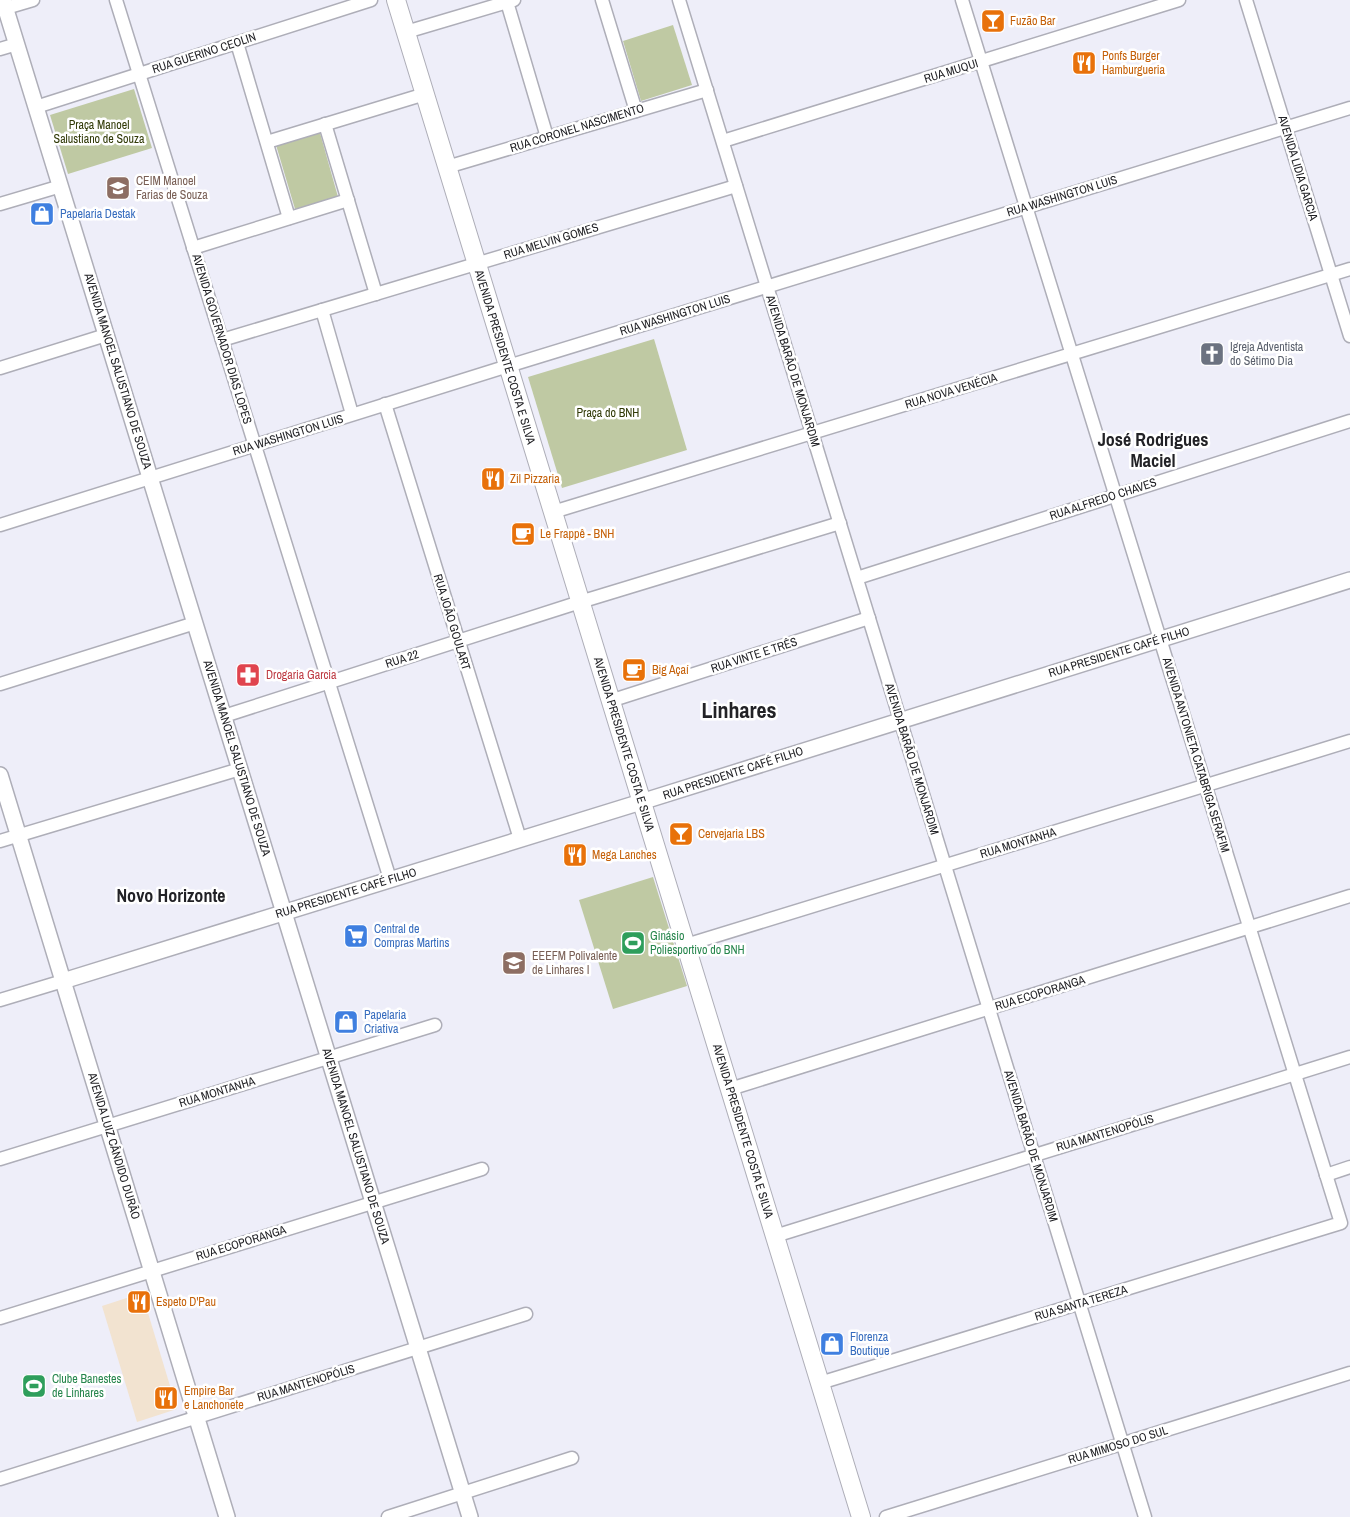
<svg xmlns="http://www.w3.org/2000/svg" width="1350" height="1517" viewBox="0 0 1350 1517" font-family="'Archivo Narrow',sans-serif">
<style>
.commercial{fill:#f2e3d0}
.green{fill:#bfc9a3}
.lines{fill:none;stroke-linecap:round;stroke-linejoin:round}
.minor-casing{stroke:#aeaeb8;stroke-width:15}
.tertiary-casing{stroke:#aeaeb8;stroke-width:18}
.secondary-casing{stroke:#aeaeb8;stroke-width:20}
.minor{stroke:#fff;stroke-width:12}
.tertiary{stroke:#fff;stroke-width:15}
.secondary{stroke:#fff;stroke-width:18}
.labels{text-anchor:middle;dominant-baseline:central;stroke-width:5;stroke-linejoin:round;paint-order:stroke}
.food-label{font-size:12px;fill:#c56008;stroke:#fff;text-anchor:start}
.street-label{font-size:12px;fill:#222226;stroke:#fff}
.park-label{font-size:12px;fill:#303906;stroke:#fff}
.education-label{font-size:12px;fill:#785e54;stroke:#fff;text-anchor:start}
.shop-label{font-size:12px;fill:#366cbe;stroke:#fff;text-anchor:start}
.worship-label{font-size:12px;fill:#5b616d;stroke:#fff;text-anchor:start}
.health-label{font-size:12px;fill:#be3a42;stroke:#fff;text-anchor:start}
.leisure-label{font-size:12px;fill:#27864d;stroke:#fff;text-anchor:start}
.district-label{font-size:18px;font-weight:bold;fill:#222226;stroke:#fff}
.town-label{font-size:22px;font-weight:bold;fill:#222226;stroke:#fff}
</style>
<rect width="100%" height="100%" fill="#eeeef9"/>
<path class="commercial" d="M142 1293 177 1409 137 1422 102 1306Z"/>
<g class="green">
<path d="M673 25 692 85 641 101 623 41Z"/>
<path d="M134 89 152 148 68 174 50 115Z"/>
<path d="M320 133 338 197 295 209 276 145Z"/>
<path d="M654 339 687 450 562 488 528 377Z"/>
<path d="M653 877 687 986 613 1009 579 900Z"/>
</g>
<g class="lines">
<defs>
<g id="minor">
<path d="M116 0 390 879"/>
<path d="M602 0 636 111"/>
<path d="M679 0 1145 1517"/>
<path d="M1246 0 1350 336"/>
<path d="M507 2 547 137"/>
<path d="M6 8 33 0"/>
<path d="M406 32 514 0"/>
<path d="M237 43 289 218"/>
<path d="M0 49 17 44"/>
<path d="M36 107 371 0"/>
<path d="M325 124 376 294"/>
<path d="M723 141 1179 0"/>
<path d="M267 142 425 94"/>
<path d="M447 167 707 90"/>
<path d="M0 204 61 186"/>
<path d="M193 248 348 200"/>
<path d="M322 310 352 414"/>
<path d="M222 340 736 186"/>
<path d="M0 368 106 335"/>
<path d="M385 404 520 839"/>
<path d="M553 512 1350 269"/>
<path d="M0 525 508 366 1350 108"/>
<path d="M857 578 1350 421"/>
<path d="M0 684 195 623"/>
<path d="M610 701 869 618"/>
<path d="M224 716 580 602 840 523"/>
<path d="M0 841 240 769"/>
<path d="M686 945 1350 741"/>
<path d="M0 1000 63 981"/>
<path d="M730 1089 1350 896"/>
<path d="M0 1159 435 1025"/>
<path d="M1326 1175 1350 1167"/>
<path d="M775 1236 1350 1057"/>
<path d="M0 1318 482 1169"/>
<path d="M820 1383 1341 1223 962 0"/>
<path d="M0 1479 526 1314"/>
<path d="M388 1517 572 1458"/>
<path d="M886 1517 1350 1373"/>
</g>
<g id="tertiary">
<path d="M3 0 470 1517"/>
<path d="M0 775 227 1517"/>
<path d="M63 981 641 802 1350 580"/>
</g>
<path id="secondary" d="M396 0 861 1517"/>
</defs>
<use href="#minor" class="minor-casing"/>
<use href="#tertiary" class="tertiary-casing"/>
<use href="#secondary" class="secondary-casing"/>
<use href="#minor" class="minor"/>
<use href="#tertiary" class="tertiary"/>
<use href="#secondary" class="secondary"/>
</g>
<defs>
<symbol id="bar-square" viewBox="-11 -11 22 22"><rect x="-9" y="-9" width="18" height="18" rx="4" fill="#e8710a" stroke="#fff"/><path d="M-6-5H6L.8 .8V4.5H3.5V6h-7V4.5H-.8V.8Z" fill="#fff"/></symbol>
<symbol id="restaurant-square" viewBox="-11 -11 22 22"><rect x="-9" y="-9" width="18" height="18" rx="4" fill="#e8710a" stroke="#fff"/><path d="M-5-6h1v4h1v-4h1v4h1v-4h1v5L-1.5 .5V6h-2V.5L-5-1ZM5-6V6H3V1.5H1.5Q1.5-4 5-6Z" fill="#fff"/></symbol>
<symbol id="school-square" viewBox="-11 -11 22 22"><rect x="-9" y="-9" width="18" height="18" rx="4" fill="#8d6e63" stroke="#fff"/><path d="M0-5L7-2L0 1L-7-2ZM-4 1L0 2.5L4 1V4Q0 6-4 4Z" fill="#fff"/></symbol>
<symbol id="shop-square" viewBox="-11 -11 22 22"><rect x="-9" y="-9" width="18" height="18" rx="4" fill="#3f7fe0" stroke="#fff"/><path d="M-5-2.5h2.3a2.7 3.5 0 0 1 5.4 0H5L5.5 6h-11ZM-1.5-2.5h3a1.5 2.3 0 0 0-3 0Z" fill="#fff"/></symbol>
<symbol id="church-square" viewBox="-11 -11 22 22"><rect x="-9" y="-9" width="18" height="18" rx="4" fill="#6b7280" stroke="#fff"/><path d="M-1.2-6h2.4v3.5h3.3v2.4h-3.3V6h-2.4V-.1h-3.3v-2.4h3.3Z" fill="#fff"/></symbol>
<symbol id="cafe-square" viewBox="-11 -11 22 22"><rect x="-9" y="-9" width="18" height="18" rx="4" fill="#e8710a" stroke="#fff"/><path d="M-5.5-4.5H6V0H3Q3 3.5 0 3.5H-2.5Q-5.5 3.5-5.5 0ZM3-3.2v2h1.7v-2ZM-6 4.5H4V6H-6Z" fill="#fff"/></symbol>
<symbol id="pharmacy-square" viewBox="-11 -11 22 22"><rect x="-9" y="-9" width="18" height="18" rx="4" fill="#e0444e" stroke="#fff"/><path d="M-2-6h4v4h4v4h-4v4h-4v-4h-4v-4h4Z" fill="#fff"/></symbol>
<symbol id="supermarket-square" viewBox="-11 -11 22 22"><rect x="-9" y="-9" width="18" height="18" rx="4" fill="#3f7fe0" stroke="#fff"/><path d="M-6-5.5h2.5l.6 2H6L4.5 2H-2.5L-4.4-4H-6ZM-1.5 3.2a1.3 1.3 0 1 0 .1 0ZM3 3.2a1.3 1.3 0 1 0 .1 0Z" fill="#fff"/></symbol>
<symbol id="stadium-square" viewBox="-11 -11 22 22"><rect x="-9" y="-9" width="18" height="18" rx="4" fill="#2e9e5b" stroke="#fff"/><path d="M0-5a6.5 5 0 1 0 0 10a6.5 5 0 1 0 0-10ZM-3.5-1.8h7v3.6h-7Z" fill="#fff"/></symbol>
</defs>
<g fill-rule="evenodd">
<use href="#bar-square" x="979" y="7" width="28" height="28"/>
<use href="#restaurant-square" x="1070" y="49" width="28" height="28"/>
<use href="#school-square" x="104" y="174" width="28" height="28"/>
<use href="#shop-square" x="28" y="200" width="28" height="28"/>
<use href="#church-square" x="1198" y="340" width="28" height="28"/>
<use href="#restaurant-square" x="479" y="465" width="28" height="28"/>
<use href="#cafe-square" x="509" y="520" width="28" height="28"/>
<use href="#cafe-square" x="620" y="656" width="28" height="28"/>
<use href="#pharmacy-square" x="234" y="661" width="28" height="28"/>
<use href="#bar-square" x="667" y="820" width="28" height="28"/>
<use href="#restaurant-square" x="561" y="841" width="28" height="28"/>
<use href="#supermarket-square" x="342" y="922" width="28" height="28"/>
<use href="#stadium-square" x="619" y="929" width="28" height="28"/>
<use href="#school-square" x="500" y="949" width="28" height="28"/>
<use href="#shop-square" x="332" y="1008" width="28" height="28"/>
<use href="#restaurant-square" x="125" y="1288" width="28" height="28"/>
<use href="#shop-square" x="818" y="1330" width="28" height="28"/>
<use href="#stadium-square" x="20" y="1372" width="28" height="28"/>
<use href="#restaurant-square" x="152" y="1384" width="28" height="28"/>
</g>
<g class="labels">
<g class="food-label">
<text x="1010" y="21">Fuzão Bar</text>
<text x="1102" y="56">Ponfs Burger<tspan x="1102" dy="14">Hamburgueria</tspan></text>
<text x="510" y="479">Zil Pizzaria</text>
<text x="540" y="534">Le Frappê - BNH</text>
<text x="652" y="670">Big Açaí</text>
<text x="698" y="834">Cervejaria LBS</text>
<text x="592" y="855">Mega Lanches</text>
<text x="156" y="1302">Espeto D'Pau</text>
<text x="184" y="1391">Empire Bar<tspan x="184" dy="14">e Lanchonete</tspan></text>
</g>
<g class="street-label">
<text transform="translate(204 53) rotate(-18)">RUA GUERINO CEOLIN</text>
<text transform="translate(951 71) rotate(-17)">RUA MUQUI</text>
<text transform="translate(577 128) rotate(-17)">RUA CORONEL NASCIMENTO</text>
<text transform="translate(1298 168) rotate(73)">AVENIDA LIDIA GARCIA</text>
<text transform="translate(1062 196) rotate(-17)">RUA WASHINGTON LUIS</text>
<text transform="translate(551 241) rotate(-17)">RUA MELVIN GOMES</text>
<text transform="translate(675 315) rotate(-17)">RUA WASHINGTON LUIS</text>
<text transform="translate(222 339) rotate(73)">AVENIDA GOVERNADOR DIAS LOPES</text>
<text transform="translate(505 357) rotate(73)">AVENIDA PRESIDENTE COSTA E SILVA</text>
<text transform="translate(118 371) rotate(73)">AVENIDA MANOEL SALUSTIANO DE SOUZA</text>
<text transform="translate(793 371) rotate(73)">AVENIDA BARÃO DE MONJARDIM</text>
<text transform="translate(951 391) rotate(-17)">RUA NOVA VENÉCIA</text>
<text transform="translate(288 435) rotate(-17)">RUA WASHINGTON LUIS</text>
<text transform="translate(1103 499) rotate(-18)">RUA ALFREDO CHAVES</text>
<text transform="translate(452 622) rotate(73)">RUA JOÃO GOULART</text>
<text transform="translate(1119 652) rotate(-17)">RUA PRESIDENTE CAFÉ FILHO</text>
<text transform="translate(754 655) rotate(-18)">RUA VINTE E TRÊS</text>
<text transform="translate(402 659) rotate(-18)">RUA 22</text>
<text transform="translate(624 744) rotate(73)">AVENIDA PRESIDENTE COSTA E SILVA</text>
<text transform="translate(1196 755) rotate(73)">AVENIDA ANTONIETA CATABRIGA SERAFIM</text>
<text transform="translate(237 758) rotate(73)">AVENIDA MANOEL SALUSTIANO DE SOUZA</text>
<text transform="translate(912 759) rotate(73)">AVENIDA BARÃO DE MONJARDIM</text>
<text transform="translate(733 773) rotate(-18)">RUA PRESIDENTE CAFÉ FILHO</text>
<text transform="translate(1018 843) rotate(-17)">RUA MONTANHA</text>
<text transform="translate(346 893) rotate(-17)">RUA PRESIDENTE CAFÉ FILHO</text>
<text transform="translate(1040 993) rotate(-17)">RUA ECOPORANGA</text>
<text transform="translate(217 1092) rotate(-17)">RUA MONTANHA</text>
<text transform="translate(743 1131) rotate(73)">AVENIDA PRESIDENTE COSTA E SILVA</text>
<text transform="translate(1105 1133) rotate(-17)">RUA MANTENOPÓLIS</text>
<text transform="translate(114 1146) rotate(73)">AVENIDA LUIZ CÂNDIDO DURÃO</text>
<text transform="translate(356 1146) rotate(73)">AVENIDA MANOEL SALUSTIANO DE SOUZA</text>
<text transform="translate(1031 1146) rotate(73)">AVENIDA BARÃO DE MONJARDIM</text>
<text transform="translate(241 1243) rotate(-17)">RUA ECOPORANGA</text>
<text transform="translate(1081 1303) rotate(-17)">RUA SANTA TEREZA</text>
<text transform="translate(306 1383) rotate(-17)">RUA MANTENOPÓLIS</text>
<text transform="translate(1118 1445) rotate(-17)">RUA MIMOSO DO SUL</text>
</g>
<g class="park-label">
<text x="99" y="125">Praça Manoel<tspan x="99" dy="14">Salustiano de Souza</tspan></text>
<text x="608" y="413">Praça do BNH</text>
</g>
<g class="education-label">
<text x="136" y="181">CEIM Manoel<tspan x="136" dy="14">Farias de Souza</tspan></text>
<text x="532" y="956">EEEFM Polivalente<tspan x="532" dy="14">de Linhares I</tspan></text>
</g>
<g class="shop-label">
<text x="60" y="214">Papelaria Destak</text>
<text x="374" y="929">Central de<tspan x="374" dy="14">Compras Martins</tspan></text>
<text x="364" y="1015">Papelaria<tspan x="364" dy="14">Criativa</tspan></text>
<text x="850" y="1337">Florenza<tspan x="850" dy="14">Boutique</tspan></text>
</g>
<g class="worship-label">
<text x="1230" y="347">Igreja Adventista<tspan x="1230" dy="14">do Sétimo Dia</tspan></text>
</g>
<g class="health-label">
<text x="266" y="675">Drogaria Garcia</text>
</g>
<g class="leisure-label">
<text x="650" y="936">Ginásio<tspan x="650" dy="14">Poliesportivo do BNH</tspan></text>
<text x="52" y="1379">Clube Banestes<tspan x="52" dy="14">de Linhares</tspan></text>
</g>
<g class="district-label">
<text x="1153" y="439">José Rodrigues<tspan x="1153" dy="21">Maciel</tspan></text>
<text x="171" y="895">Novo Horizonte</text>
</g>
<g class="town-label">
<text x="739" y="710">Linhares</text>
</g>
</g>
</svg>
